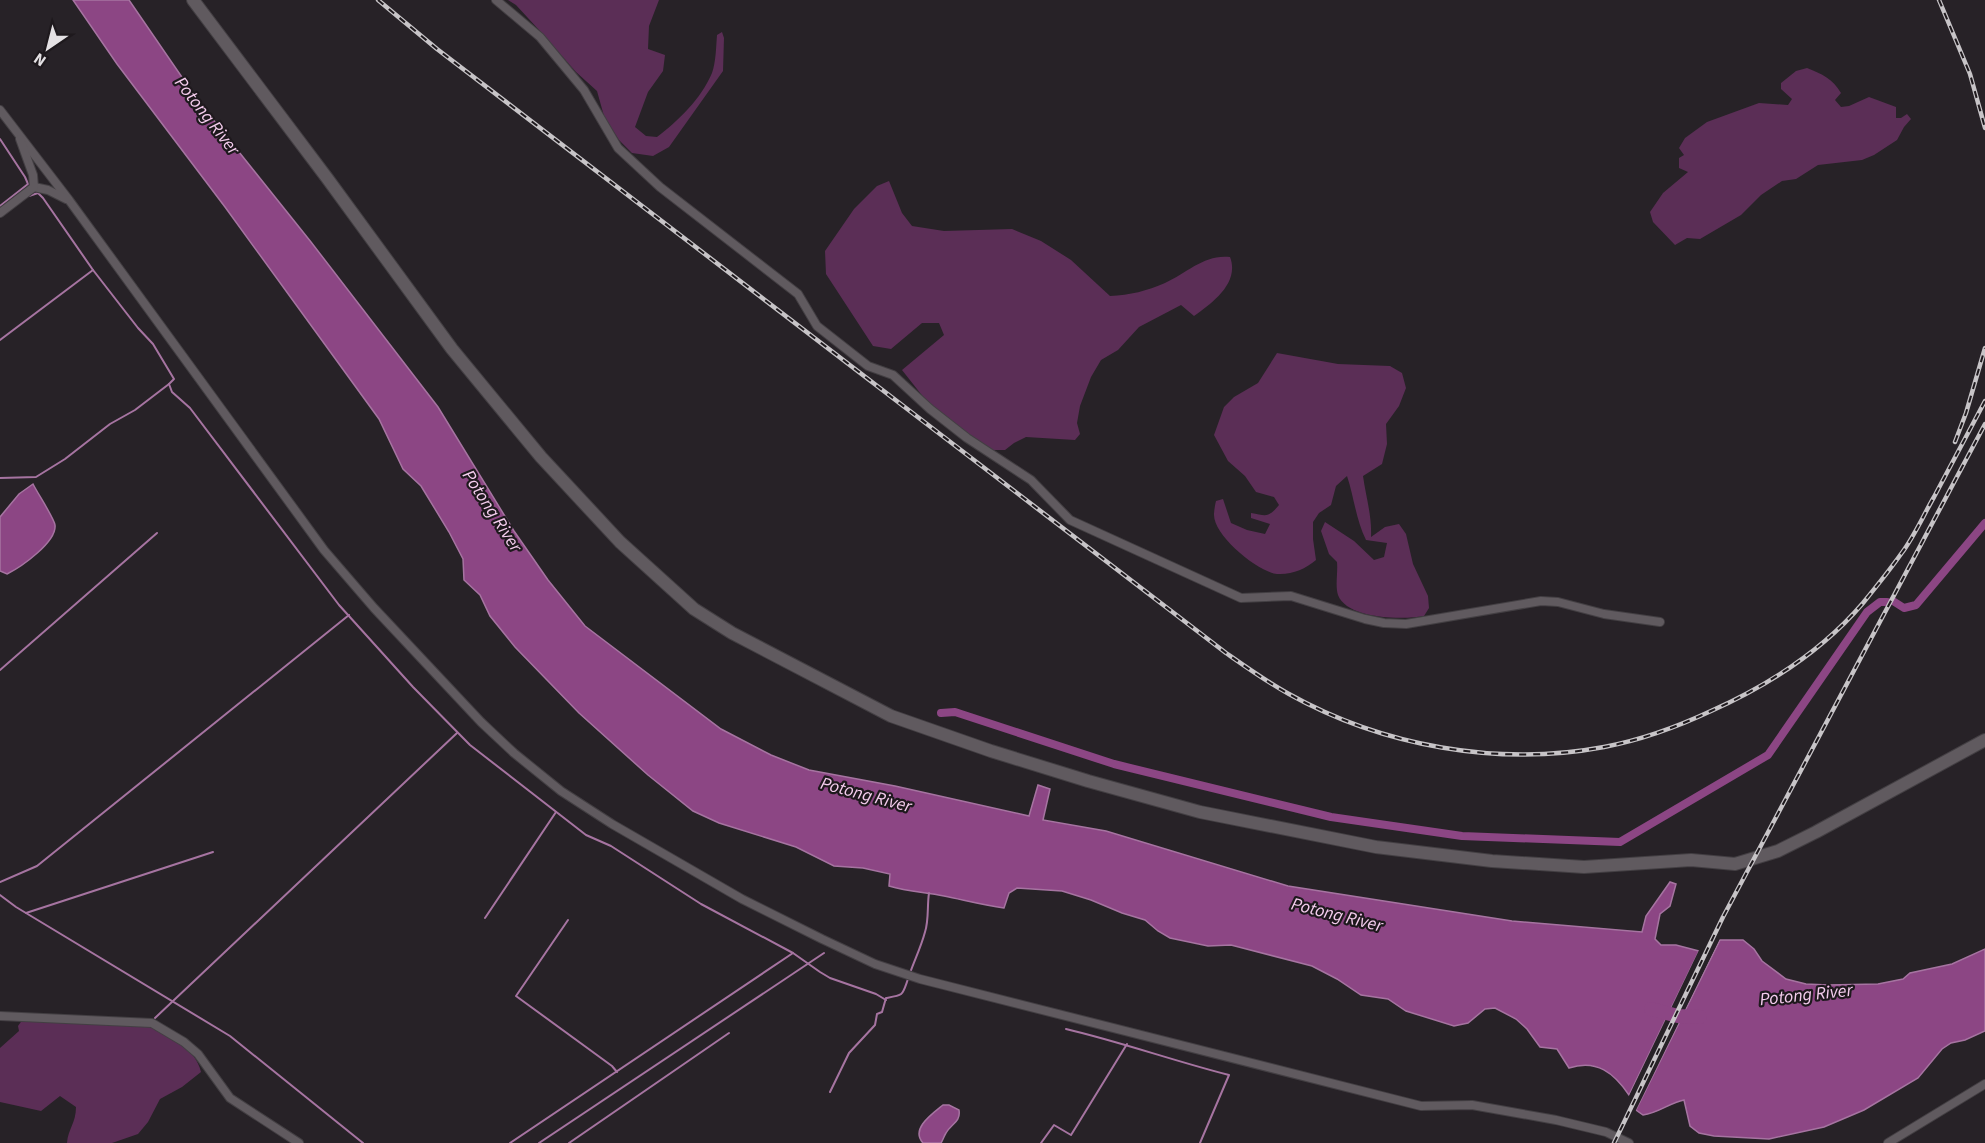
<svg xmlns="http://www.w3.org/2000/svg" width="1985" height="1143" viewBox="0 0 1985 1143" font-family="'Source Sans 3',sans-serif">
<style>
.green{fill:#5b2e56}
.water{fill:#8c4684;stroke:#a674a1;stroke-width:1.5}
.pier{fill:#272227}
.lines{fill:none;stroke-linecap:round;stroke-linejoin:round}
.stream{stroke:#a674a1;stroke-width:2}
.canal{stroke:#8c4684;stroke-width:8}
.river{stroke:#8c4684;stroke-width:14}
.minor-casing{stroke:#433f43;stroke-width:10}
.secondary-casing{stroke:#433f43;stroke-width:14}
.minor{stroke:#605a5f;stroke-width:8}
.secondary{stroke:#605a5f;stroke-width:12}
.rail-casing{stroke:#c7c4c7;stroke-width:4.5}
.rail{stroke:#1e191d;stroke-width:2;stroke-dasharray:7;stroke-linecap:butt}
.labels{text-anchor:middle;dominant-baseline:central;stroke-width:4.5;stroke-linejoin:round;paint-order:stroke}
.water-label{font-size:18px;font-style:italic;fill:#f5cdee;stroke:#1e191d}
</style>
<rect width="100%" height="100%" fill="#272227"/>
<g class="green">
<path d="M508 0H659L649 26 648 49 665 55 663 71 648 92 635 127 646 136 657 137C678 121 701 99 712 73 716 62 716 47 717 35L722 32 724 38 723 71 669 147 653 156 632 153 619 140 604 116 597 91 576 72 540 31 516 5Z"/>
<path d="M1807 68C1822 74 1833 79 1841 93L1835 100 1841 107 1849 106 1869 97 1896 107V118H1901L1907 114 1911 119 1904 127 1897 140 1874 155 1862 160 1818 165 1796 179 1782 181 1761 195 1741 215 1700 239 1687 238 1675 245 1653 222 1650 212 1663 193 1688 172 1679 168V158L1684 155 1679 148 1685 138 1707 122 1759 103 1788 105 1792 99 1781 89V83L1796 71Z"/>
<path d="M889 181 902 213 912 226 944 231 1012 229 1041 241 1071 260 1110 296C1130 295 1147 291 1165 283 1188 272 1205 254 1230 257 1240 283 1212 303 1194 316L1181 305 1139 327 1118 350 1101 360 1091 377 1080 406 1077 423 1080 434 1075 440 1026 437 1014 443 1005 450H993L977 442 928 403 902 370 944 335 939 323H922L891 349 873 346 826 274 825 251 854 209 877 186Z"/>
<path d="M1277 353 1338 364 1390 366 1402 373 1406 388 1399 406 1386 424 1387 444 1382 464 1363 476C1366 497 1372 516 1371 537L1385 527 1399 524 1406 534 1413 564 1428 596 1429 608 1424 616C1402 620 1347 619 1338 595 1335 586 1338 572 1337 562L1329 554 1321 531 1325 522 1354 541 1374 560 1384 557 1387 543 1366 540C1356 520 1354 497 1347 476L1336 486 1331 505 1319 513 1313 522V539L1316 560C1305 569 1292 575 1277 574 1258 572 1214 536 1214 515 1214 511 1215 505 1216 501L1223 499 1231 523 1247 530 1265 534 1270 524 1251 518V513C1267 516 1268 518 1279 505L1274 497 1256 492 1245 476 1228 461 1214 435 1224 407 1234 397 1258 383Z"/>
<path d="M23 1019 145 1024C167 1033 196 1048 201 1072L182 1087 160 1099 148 1122 138 1134 112 1143H67C68 1129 76 1123 76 1107L60 1096 41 1111 0 1102V1048L19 1031 18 1026Z"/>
</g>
<g class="water">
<path d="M73 0H129L199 102 311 242 438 407 514 531 548 580 585 626 721 729 771 755 809 770 895 786 1029 816 1038 785 1050 789 1043 820 1106 831 1288 886 1512 921 1642 932 1646 916 1670 882 1676 884 1670 906 1660 914 1655 939 1661 945H1676L1699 951 1629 1095C1614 1073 1597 1059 1569 1068L1557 1049 1540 1047 1527 1029 1516 1019 1495 1008 1485 1009 1468 1023 1454 1026 1406 1011 1388 999 1361 995 1337 979 1312 966 1231 945 1208 946 1170 938 1158 931 1145 920 1122 913 1091 900 1062 891 1017 888 1009 893 1004 908C983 905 964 900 944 896 925 892 909 892 889 886L890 874 863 868 834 866 796 847 719 823 693 811 648 775 579 713 515 647 490 616 480 595 464 580 463 559 449 532 421 486 403 469 379 419 225 207 117 64Z"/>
<path d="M33 484C38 494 54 518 55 525 57 542 21 567 7 574L0 571V517L19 494Z"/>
<path d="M1720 940H1743L1754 949 1762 961 1786 979 1806 984 1828 985 1878 984 1903 979 1910 973 1952 964 1985 949V1031L1965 1040 1951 1043 1942 1049 1918 1078 1864 1110 1824 1127 1769 1139 1714 1136 1699 1133 1690 1126 1684 1100C1669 1103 1659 1113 1643 1115L1636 1110Z"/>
<path d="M943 1105H949L959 1110C961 1122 951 1124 946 1133 944 1136 943 1140 941 1143H923C910 1129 932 1114 943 1105Z"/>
</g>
<g class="pier">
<path d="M1721 936 1636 1110 1635 1113 1634 1109 1717 938Z"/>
<path d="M1700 948 1702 952 1632 1096 1628 1098Z"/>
</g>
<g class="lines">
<g class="stream">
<path d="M0 139 25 177 28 184 0 206"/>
<path d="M29 196 38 193 43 198 93 270 138 328 153 344 174 379 169 384 172 392 190 408 339 605 413 687 470 745 586 835 611 846 701 904 793 953 820 972 830 978 876 994 886 1000"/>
<path d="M0 340 93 270"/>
<path d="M0 478 36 477 65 459 110 424 135 410 169 384"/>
<path d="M0 670 157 533"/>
<path d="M0 882 37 866 349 615"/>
<path d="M0 895 16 907 230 1036 363 1143"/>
<path d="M26 913 213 852"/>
<path d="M485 918 556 812"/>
<path d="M568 920 516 996 612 1066 617 1072"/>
<path d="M910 973C915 959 921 947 925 932 929 920 927 906 929 893"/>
<path d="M155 1018 457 733"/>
<path d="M1066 1029C1121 1042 1174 1061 1229 1075L1200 1143"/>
<path d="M830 1092 849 1053 875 1025 877 1014 882 1012 886 998C904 995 902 996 908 979"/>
<path d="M510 1143 793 953"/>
<path d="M539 1143 824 953"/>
<path d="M569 1143 729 1033"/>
<path d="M1041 1143 1054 1125 1071 1135 1127 1044"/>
</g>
<g class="canal">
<path d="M1893 601 1904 608 1916 605 1985 523"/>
<path d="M941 713 955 712 1114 764 1331 817 1462 836 1620 842 1768 755 1867 612 1880 602H1887"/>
</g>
<path class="river" d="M1651 1009 1678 1016 1700 1017"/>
<defs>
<g id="minor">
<path d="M496 0 540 37 584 90 618 148 660 187 798 294 817 326 868 366 893 375 930 409 967 438 1031 480 1070 520 1241 598 1291 596 1365 619 1384 623 1406 624 1541 601 1558 602 1604 614 1660 622"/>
<path d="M0 110 69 200 324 550 374 608 481 722 514 753 561 791 612 824 742 899 822 939 875 964 920 979 1421 1106 1472 1105 1556 1120 1606 1132 1629 1143"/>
<path d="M34 187 48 190 66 199"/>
<path d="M0 213 34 187 33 175 20 139"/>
<path d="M0 1016 152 1023 184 1042 198 1054 230 1098 299 1143"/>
<path d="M1888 1143 1985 1084"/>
</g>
<path id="secondary" d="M193 0 327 178 452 349 541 457 620 542 694 609 732 633 891 716 991 751 1088 781 1200 812 1376 847 1492 861 1584 867 1691 860 1735 864 1778 851 1816 832 1985 740"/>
</defs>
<use href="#minor" class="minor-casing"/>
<use href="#secondary" class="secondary-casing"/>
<use href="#minor" class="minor"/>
<use href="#secondary" class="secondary"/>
<defs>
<g id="rail">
<path d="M378 0 437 49 1226 653C1246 667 1267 682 1289 694 1382 746 1498 767 1604 747 1641 740 1677 727 1711 711 1767 686 1823 650 1863 603 1876 587 1889 571 1901 554 1914 537 1923 516 1934 497 1951 465 1968 433 1985 401"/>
<path d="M1939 0 1970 74 1985 128"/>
<path d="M1955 442 1966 413 1985 348"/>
<path d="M1614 1143 1723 917 1985 424"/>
</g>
</defs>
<use href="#rail" class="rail-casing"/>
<use href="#rail" class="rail"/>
</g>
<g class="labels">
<g class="water-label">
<text transform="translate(207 116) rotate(52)">Potong River</text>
<text transform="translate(492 511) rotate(57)">Potong River</text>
<text transform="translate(866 795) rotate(15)">Potong River</text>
<text transform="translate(1337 915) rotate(14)">Potong River</text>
<text transform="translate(1806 995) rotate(-6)">Potong River</text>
</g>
</g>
<g transform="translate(48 48) rotate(215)" stroke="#1e191d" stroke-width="4.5" paint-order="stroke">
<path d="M0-4.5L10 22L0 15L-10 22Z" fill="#e4e1e4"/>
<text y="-9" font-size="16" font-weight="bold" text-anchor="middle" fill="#e4e1e4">N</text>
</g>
</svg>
